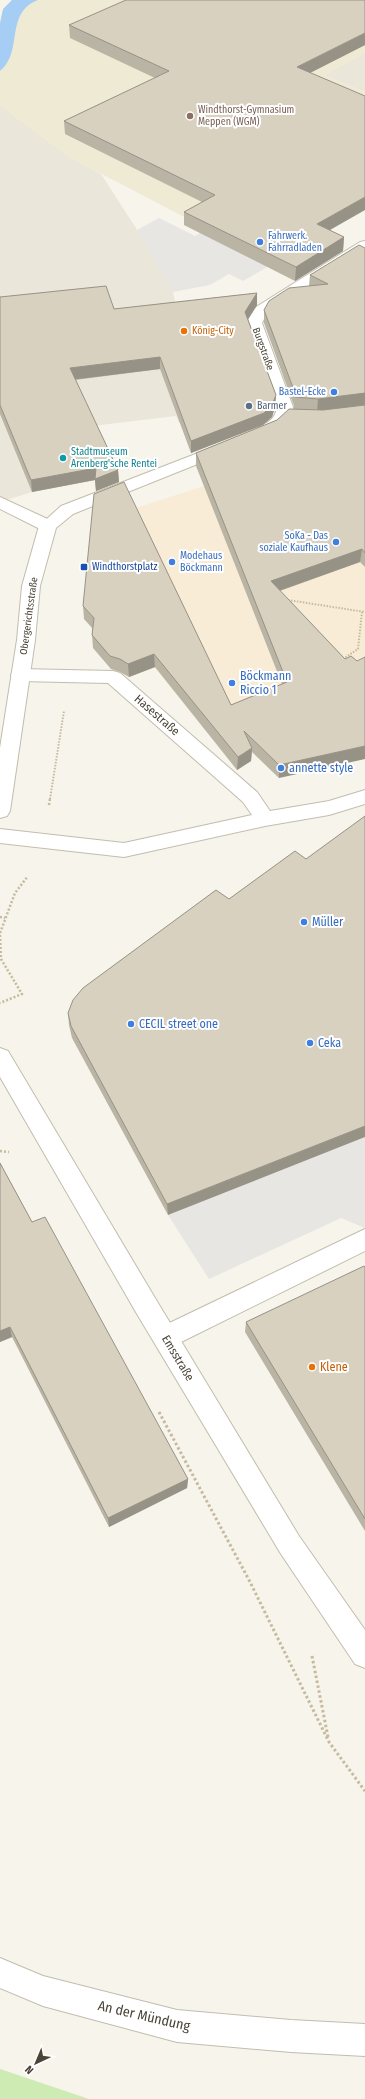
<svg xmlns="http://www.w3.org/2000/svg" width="365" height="2099" viewBox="0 0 365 2099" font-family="'Fira Sans Condensed',sans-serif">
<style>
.residential{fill:#eae6d9}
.commercial{fill:#f8ecd6}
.education{fill:#efead4}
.green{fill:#cdebb2}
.parking{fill:#e8e6e2}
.water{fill:#a6cdf4}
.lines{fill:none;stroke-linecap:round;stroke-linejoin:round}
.service-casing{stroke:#c2bdad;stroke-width:2}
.pedestrian-casing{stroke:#c2bdad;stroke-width:2}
.minor-casing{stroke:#c2bdad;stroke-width:2}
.tertiary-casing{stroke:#c2bdad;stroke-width:2}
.path-far2{stroke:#c5ba9d;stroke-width:2;stroke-dasharray:1.5 1.5;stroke-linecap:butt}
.path-far1{stroke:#c5ba9d;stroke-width:2.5;stroke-dasharray:2 2;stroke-linecap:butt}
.path{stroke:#c5ba9d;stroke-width:3;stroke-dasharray:2.5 2.5;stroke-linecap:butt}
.service{fill:#fff;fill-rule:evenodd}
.pedestrian{fill:#fff;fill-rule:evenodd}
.minor{fill:#fff;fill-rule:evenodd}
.tertiary{fill:#fff;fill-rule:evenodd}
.wall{fill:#bab4a5}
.shaded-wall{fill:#979286}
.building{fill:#d8d1c0;stroke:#979286}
.education-dot{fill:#8d6e63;stroke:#fff;stroke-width:1.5}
.shop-dot{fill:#3f7fe0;stroke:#fff;stroke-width:1.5}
.food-dot{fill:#e8710a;stroke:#fff;stroke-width:1.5}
.service-dot{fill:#5c6f8a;stroke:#fff;stroke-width:1.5}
.culture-dot{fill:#0f9aa8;stroke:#fff;stroke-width:1.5}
.transit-dot{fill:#1a4fb4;stroke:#fff;stroke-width:1.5}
.labels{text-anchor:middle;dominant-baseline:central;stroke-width:4;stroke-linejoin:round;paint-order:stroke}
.far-education-label{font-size:10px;fill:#785e54;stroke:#fff;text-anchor:start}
.far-shop-label{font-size:10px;fill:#366cbe;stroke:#fff;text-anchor:start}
.far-food-label{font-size:10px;fill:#c56008;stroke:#fff;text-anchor:start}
.far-street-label{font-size:10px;fill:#4b4538;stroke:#fff}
.far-service-label{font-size:10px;fill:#4e5e75;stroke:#fff;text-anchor:start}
.far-culture-label{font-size:10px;fill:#0d838f;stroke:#fff;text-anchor:start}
.far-transit-label{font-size:10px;fill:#164399;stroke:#fff;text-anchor:start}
.shop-label{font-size:12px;fill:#366cbe;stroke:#fff;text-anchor:start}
.street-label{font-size:12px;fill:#4b4538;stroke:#fff}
.food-label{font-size:12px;fill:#c56008;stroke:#fff;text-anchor:start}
.near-street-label{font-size:14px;fill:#4b4538;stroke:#fff}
</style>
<rect width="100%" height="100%" fill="#f6f4eb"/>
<g class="residential">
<path d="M365 53V92L324 75Z"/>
<path d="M0 105 69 157 101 174 152 253 173 292 176 306 258 413 179 423 176 416 92 426 32 492 0 502Z"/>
</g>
<path class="commercial" d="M365 431V759L279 778 228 729 210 736 145 656 95 631 84 619 93 522 235 476Z"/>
<path class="education" d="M19 0H365V53L325 75 365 92V127L192 221 69 157 0 105V55Z"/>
<path class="green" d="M0 2069 89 2099H0Z"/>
<g class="parking">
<path d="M159 218 195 236 202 232 269 266 243 281 229 274 210 285 173 292 137 230Z"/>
<path d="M365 1137V1228L341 1218 209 1279 168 1215Z"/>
</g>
<path class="water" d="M12 0H38C4 13 24 52 0 71V23L3 9Z"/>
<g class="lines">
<defs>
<g id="service">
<path d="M0 497 54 522 57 526 54 530 48 531 42 530 0 509Z"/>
<path d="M365 1229V1251L175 1345 166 1348 157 1345 154 1337 157 1329Z"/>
<path d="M0 1958 43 1976 177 2010 291 2020 365 2024V2056L291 2052 177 2042 43 2006 0 1988Z"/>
</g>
<path id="pedestrian" d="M20 669 113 671 120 673 257 792 270 811 329 801 365 790V804L329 815 265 826 124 857 0 843V829L124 843 252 815 243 802 108 683 20 681 13 679 11 675 13 671Z"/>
<g id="minor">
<path d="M365 241V251L267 313 262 323 293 407C290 423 274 440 257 435L255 432C263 421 274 425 277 407L246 323 256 307 360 242Z"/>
<path d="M224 443 230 445 232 448 230 451 73 514 56 528 40 586 35 640 10 811 7 816 0 818V748L17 640 22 586 39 526 61 506Z"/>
</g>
<path id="tertiary" d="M0 1048 8 1051 155 1298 299 1536 365 1630V1668L355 1664 281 1554 137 1314 0 1077Z"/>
</defs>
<use href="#service" class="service-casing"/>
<use href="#pedestrian" class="pedestrian-casing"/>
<use href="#minor" class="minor-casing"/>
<use href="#tertiary" class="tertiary-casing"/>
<g class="path-far2">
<path d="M288 600 365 612"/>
<path d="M343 659 358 649 362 612"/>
<path d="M50 799 64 711"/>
</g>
<g class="path-far1">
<path d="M49 805 50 798"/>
<path d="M0 917 5 918"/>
<path d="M0 933 15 893 28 876"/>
<path d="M0 935 1 959 22 994 0 1003"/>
<path d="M0 1151 9 1152"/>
</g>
<g class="path">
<path d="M159 1412 249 1580 329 1742 365 1791"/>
<path d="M312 1656 328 1737"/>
</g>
<use href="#service" class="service"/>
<use href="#pedestrian" class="pedestrian"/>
<use href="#minor" class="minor"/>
<use href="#tertiary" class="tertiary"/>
</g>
<g class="wall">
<path d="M365 0V45L310 73 329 230 344 237 343 251 295 281 184 225V212L202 202 65 134 64 121 155 78 70 38 69 25Z"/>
<path d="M365 248V567L360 562 280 591 345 659 279 778 252 752 251 761 237 770 155 667 129 677 120 672 111 669 93 648 92 635 93 629 84 619 83 606 231 705 282 684 196 466V453L277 420 294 409V406L264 323V310L309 286 310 275Z"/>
<path d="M257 293V305L248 319 276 395 275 407 272 417 263 425 191 453 160 369 75 380 118 470 119 482 96 491 95 480 32 492 0 414V297L114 309Z"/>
<path d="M216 890 168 1215 72 1038 69 1025 68 1013Z"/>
<path d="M0 1163 32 1222 188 1479 187 1488 109 1527 12 1337 0 1342Z"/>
<path d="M365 1267V1531L245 1332 246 1322Z"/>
</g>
<g class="shaded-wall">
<path d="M365 33V45L296 80 297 67Z"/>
<path d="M365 197V210L316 238 317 224Z"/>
<path d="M344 237 343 251 295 281 296 267Z"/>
<path d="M257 293V305L245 324V312Z"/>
<path d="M160 357V369L70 380V368Z"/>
<path d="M365 393V406L317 412 318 399Z"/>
<path d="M276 395 275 407 272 417 263 425 191 453V441Z"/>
<path d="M96 468 118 470 119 482 96 491 95 480 32 492 31 480Z"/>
<path d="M362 549 360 562 270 594 271 581Z"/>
<path d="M154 654 155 667 129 677 128 664Z"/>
<path d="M365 746V759L279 778V765Z"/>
<path d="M252 748 251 761 237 770 238 757Z"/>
<path d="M365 1126V1137L168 1215 167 1204Z"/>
<path d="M10 1327 12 1337 0 1342V1331Z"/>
<path d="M188 1479 187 1488 109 1527 108 1518Z"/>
</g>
<g class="building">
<path d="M126 0H365V33L297 67 365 96V197L317 224 344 237 296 267 184 212 215 195 64 121 169 71 69 25Z"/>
<path d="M359 245 365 248V393L318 399 295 397V393L264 310 269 301 289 288 328 284 310 275Z"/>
<path d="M106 286 114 309 257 293 245 312 276 395 272 405 264 413 191 441 160 357 70 368 118 470 95 479 96 468 31 480 0 405V297Z"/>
<path d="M365 405V553L362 549 271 581 345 659 351 656 357 661 365 657V746L279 765 244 731 252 748 238 757 154 654 128 664 120 659 110 656 92 635 94 618 83 606 94 494 124 482 231 705 287 682 196 453 277 420 289 409 323 410Z"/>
<path d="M365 816V1126L167 1204 71 1026 68 1013 73 1000 83 988 216 890 229 899 295 851 306 859Z"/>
<path d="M0 1163 32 1222 45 1217 188 1479 108 1518 10 1327 0 1331Z"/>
<path d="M364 1266 365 1267V1519L246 1322Z"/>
</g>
<circle class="education-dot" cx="190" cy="116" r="4"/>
<g class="shop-dot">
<circle cx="260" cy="242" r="4"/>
<circle cx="334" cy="392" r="4"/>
<circle cx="336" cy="542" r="4"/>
<circle cx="172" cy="562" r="4"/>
<circle cx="232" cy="683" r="4"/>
<circle cx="281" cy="768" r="4"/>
<circle cx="304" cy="922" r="4"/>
<circle cx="131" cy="1024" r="4"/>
<circle cx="310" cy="1043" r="4"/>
</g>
<g class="food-dot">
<circle cx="184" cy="331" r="4"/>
<circle cx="312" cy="1367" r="4"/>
</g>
<circle class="service-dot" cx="249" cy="406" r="4"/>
<circle class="culture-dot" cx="63" cy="458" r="4"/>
<rect class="transit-dot" x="80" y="563" width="8" height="8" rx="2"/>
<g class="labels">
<g class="far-education-label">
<text x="198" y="110">Windthorst-Gymnasium<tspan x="198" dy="12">Meppen (WGM)</tspan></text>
</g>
<g class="far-shop-label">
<text x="268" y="236">Fahrwerk.<tspan x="268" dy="12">Fahrradladen</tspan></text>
<text x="326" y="392" text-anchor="end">Bastel-Ecke</text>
<text x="328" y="536" text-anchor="end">SoKa - Das<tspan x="328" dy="12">soziale Kaufhaus</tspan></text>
<text x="180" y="556">Modehaus<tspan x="180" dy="12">Böckmann</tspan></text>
</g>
<g class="far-food-label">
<text x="192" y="331">König-City</text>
</g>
<g class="far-street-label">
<text transform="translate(263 349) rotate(70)">Burgstraße</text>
<text transform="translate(29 616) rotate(-82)">Obergerichtsstraße</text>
</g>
<g class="far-service-label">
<text x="257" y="406">Barmer</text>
</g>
<g class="far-culture-label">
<text x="71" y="452">Stadtmuseum<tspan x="71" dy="12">Arenberg'sche Rentei</tspan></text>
</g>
<g class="far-transit-label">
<text x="92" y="567">Windthorstplatz</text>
</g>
<g class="shop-label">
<text x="240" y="676">Böckmann<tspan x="240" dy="14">Riccio 1</tspan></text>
<text x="289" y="768">annette style</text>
<text x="312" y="922">Müller</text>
<text x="139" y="1024">CECIL street one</text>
<text x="318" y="1043">Ceka</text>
</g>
<g class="street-label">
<text transform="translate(157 715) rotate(41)">Hasestraße</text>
<text transform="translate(178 1358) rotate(59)">Emsstraße</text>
</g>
<g class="food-label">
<text x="320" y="1367">Klene</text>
</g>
<g class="near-street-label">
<text transform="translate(144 2016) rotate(13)">An der Mündung</text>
</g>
</g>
<g transform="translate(36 2063) rotate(224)" stroke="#ffffff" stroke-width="3" paint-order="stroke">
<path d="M0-3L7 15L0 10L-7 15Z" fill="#4b4538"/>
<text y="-6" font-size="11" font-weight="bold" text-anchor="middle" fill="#4b4538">N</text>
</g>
</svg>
